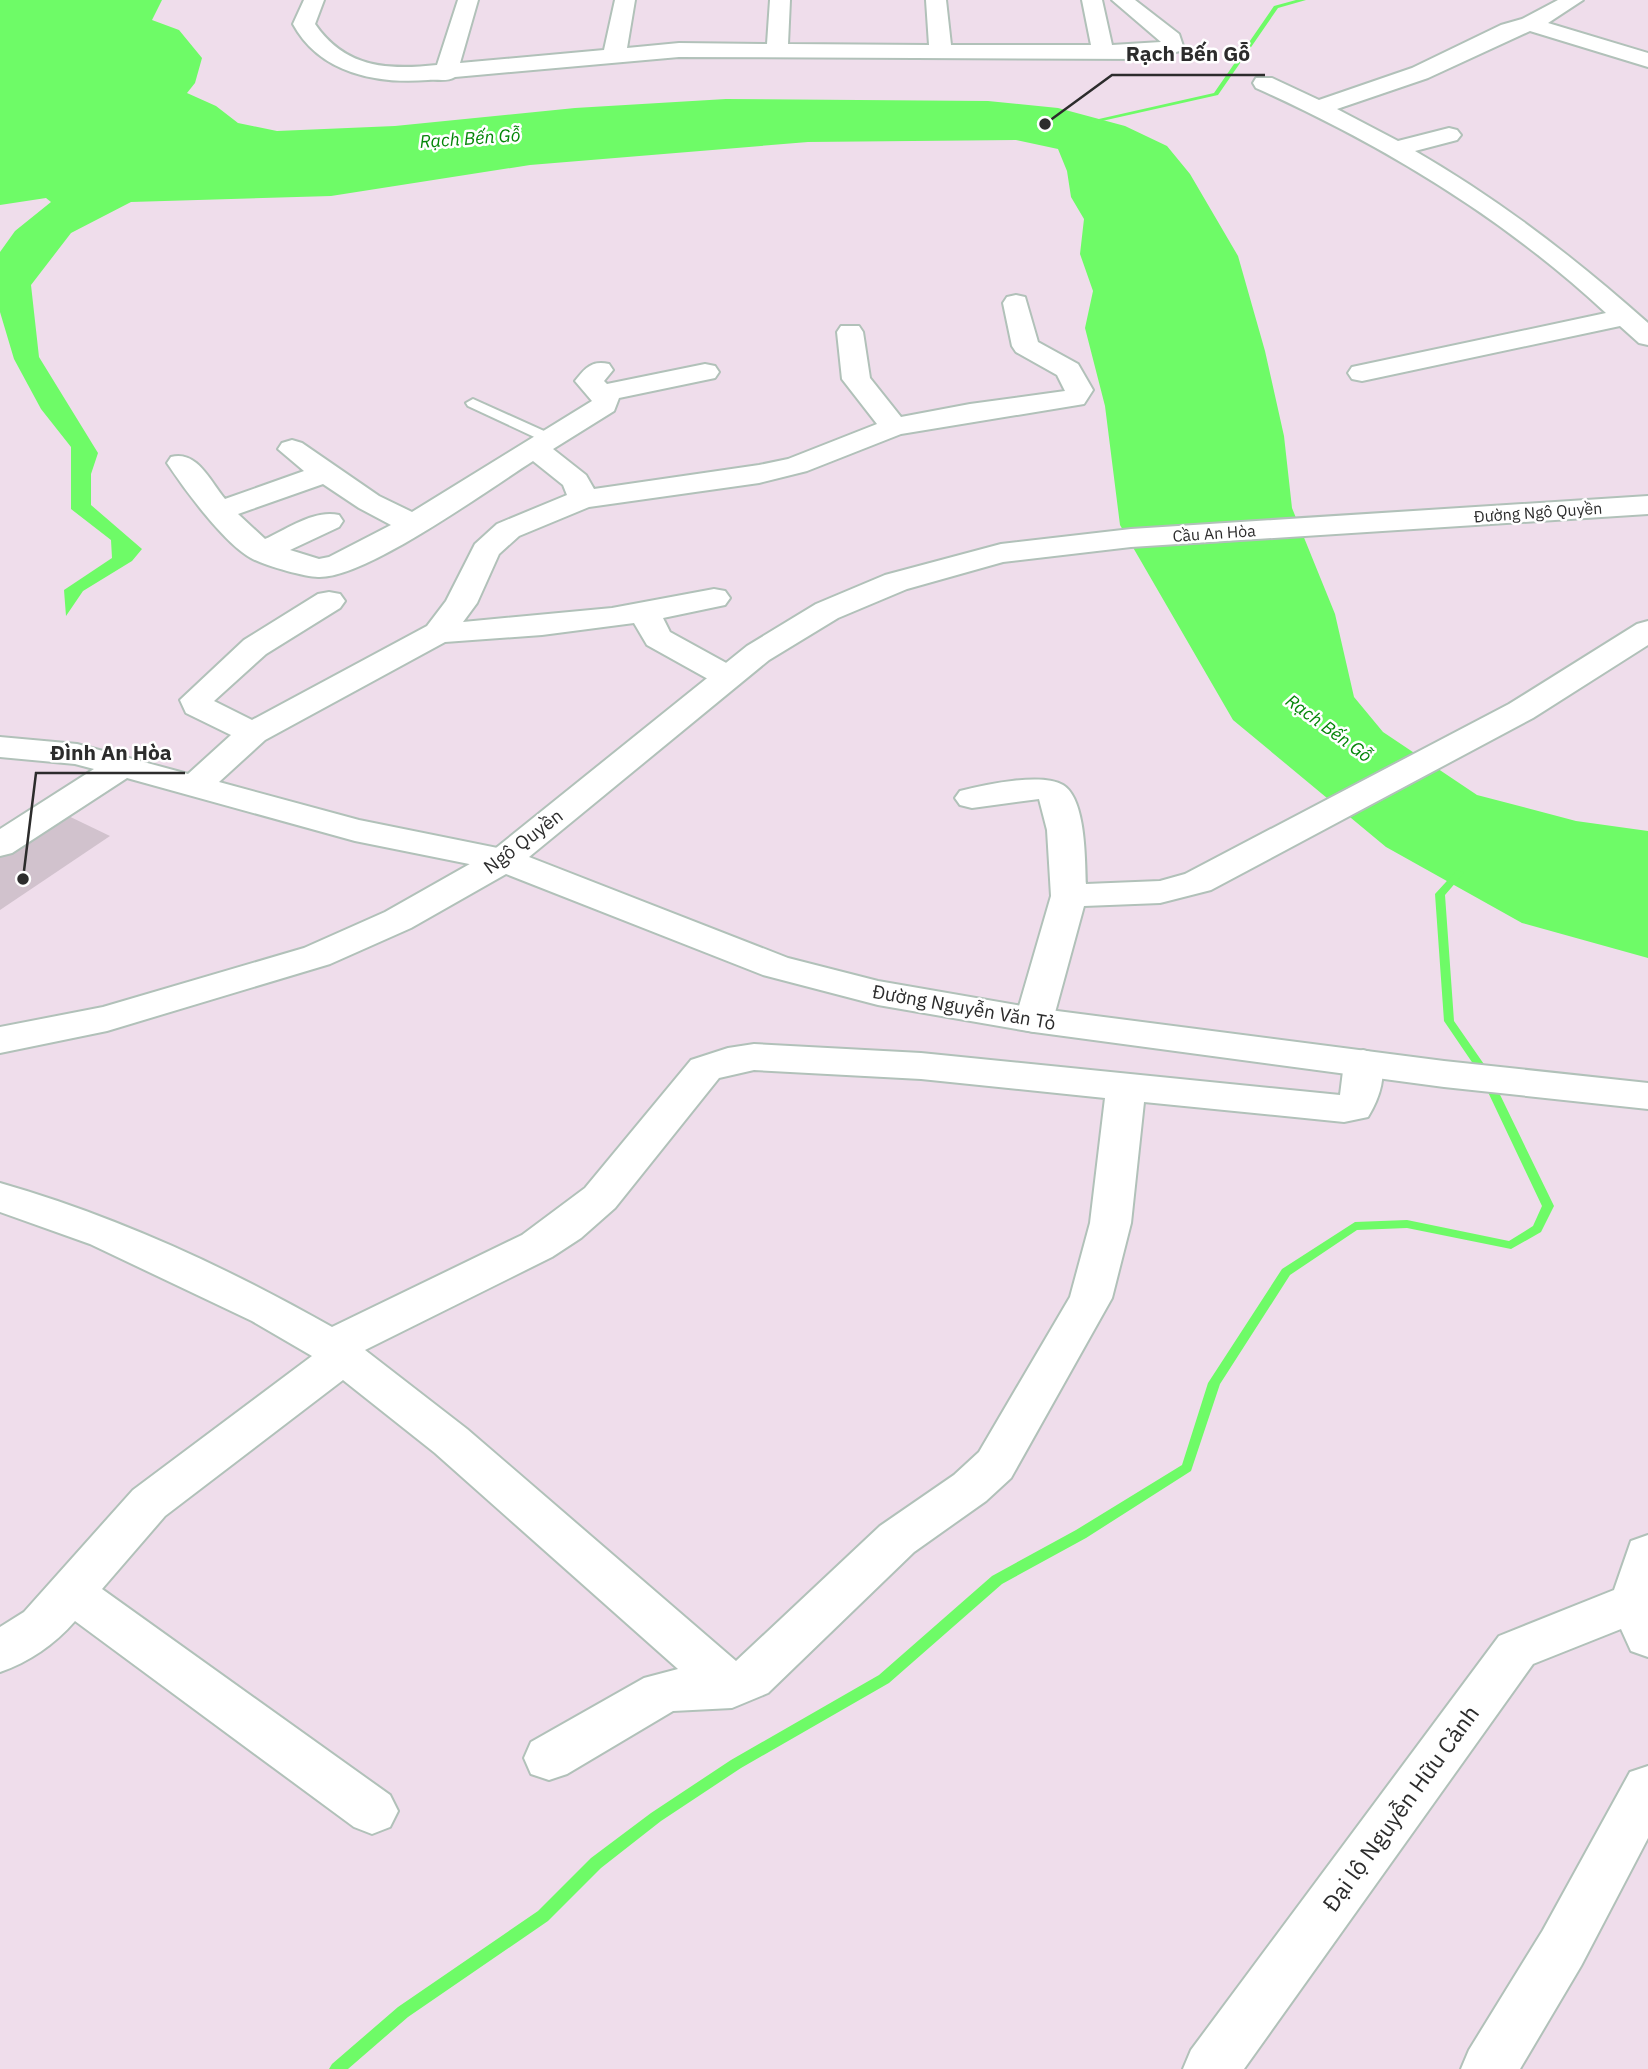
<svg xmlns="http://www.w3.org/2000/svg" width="1648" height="2069" viewBox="0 0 1648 2069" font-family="'IBM Plex Sans',sans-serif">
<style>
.water{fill:#6efb67}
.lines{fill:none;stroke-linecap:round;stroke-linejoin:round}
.stream{fill:#6efb67;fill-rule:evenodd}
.building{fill:#d1c2cd}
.service-casing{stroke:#b1c1b9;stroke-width:4}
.minor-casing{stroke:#b1c1b9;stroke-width:4}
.tertiary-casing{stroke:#b1c1b9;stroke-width:4}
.secondary-casing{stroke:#b1c1b9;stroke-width:4}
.service{fill:#fff;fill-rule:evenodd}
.minor{fill:#fff;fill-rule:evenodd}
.tertiary{fill:#fff;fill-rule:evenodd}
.secondary{fill:#fff;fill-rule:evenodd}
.labels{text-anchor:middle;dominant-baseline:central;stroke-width:5;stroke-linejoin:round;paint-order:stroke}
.far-street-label{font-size:16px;fill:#2c2c2c;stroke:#fff}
.far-water-label{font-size:18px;font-style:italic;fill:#048608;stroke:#fff}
.street-label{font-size:19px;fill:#2c2c2c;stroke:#fff}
.near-street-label{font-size:23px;fill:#2c2c2c;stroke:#fff}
.leader{fill:none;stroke:#2c2c2c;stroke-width:2.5}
.callout-dot{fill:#2c2c2c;stroke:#fff;stroke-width:2.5}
.callout-label{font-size:21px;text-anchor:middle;font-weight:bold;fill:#2c2c2c;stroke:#fff;stroke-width:5;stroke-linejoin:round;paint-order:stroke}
</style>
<rect width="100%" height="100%" fill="#efddeb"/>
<path class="water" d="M0 0H162L152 20 179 30 202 58 195 83 187 93 216 106 238 123 277 131 395 126 575 108 726 99 988 101 1058 108 1125 126 1167 146 1190 174 1238 256 1265 351 1284 436 1292 508 1335 614 1354 697 1383 732 1477 795 1576 821 1648 831V958L1522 923 1386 847 1233 720 1120 525 1105 406 1085 328 1093 291 1080 254 1084 219 1071 197 1067 171 1058 149 1016 140 808 142 530 165 331 196 131 202 71 233 31 285 39 357 98 453 91 474V505L142 549 132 561 83 591 66 616 64 590 112 558 111 540 71 509V447L41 409 14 359 0 312V252L15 231 51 202 46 198 0 205Z"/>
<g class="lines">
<g class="stream">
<path d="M1296 0H1306L1278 8 1218 95 1093 123 1090 121 1214 93 1274 6Z"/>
<path d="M1459 870 1464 873 1445 895 1454 1021 1488 1070 1554 1206 1541 1232 1511 1249 1407 1228 1357 1230 1290 1275 1220 1384 1191 1471 1086 1538 1002 1584 889 1683 741 1768 661 1821 601 1868 548 1921 408 2017 348 2069H329L332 2064 398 2007 538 1911 591 1858 651 1813 731 1760 879 1675 992 1576 1076 1530 1182 1465 1208 1383 1282 1269 1355 1222 1407 1220 1509 1241 1533 1226 1542 1206 1478 1071 1444 1021 1435 894 1456 871Z"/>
</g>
</g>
<path class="building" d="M58 811 110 836 0 910V848Z"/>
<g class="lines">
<defs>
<path id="service" d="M473 399 553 435 555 438 553 441H543L468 406 466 403Z"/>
<g id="minor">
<path d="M304 0H324L315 24C346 69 389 70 437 65L458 0H478L460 63 604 50 615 0H635L627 48 679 43 767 44 770 0H790L788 44 929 45 926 0H946L951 45H1091L1082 0H1102L1112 45 1161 42 1112 0H1135L1179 34 1183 46 1180 51 1146 59 679 57 455 77C447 82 438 79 428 80 378 84 320 74 293 24Z"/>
<path d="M1558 0H1583L1548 23 1648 53V67L1530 31 1428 78 1337 109 1398 141 1449 128 1457 130 1461 135 1457 140 1415 151C1500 200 1575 258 1648 323V345L1639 343 1620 326 1362 381 1352 379 1348 373 1352 367 1606 313C1504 218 1383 145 1256 88L1253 83 1256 78H1272L1319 100 1412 68 1501 25 1522 19Z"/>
<path d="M1016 295 1025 297 1038 342 1078 364 1093 390 1084 404 901 434 807 471 759 483 589 507 519 536 499 554 477 603 463 622 612 608 714 589 725 591 730 598 725 605 663 618 670 632 739 670 744 677 739 684 728 687 717 684 647 645 634 623 542 635 445 642 265 740 219 782 359 820 517 852 522 860 517 868 504 871 355 841 127 778 12 853 0 856V829L94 769 75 764 0 757V737L77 744 188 774 231 735 186 713 180 700 244 640 318 594 329 592 340 594 345 601 340 608 266 654 214 701 252 720 427 626 446 601 475 544 497 524 567 495 563 485 533 461C489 489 365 579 318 577 305 577 263 565 251 558 224 543 185 490 167 463L171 457C197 450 210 481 225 499L304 471 278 449 282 443 292 440 302 443 379 496 412 512 592 401 575 381C585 368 592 360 609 364L613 370 604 381 607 384 705 364 715 366 719 372 715 378 619 398 614 411 553 449 586 475 594 489 759 465 788 459 877 424 842 379 837 332 841 326H859L863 332 870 378 901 417 970 404 1065 391 1057 375 1016 352 1012 346 1003 303 1007 297ZM323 484 359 508 391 525 329 557 319 559 290 550 339 527 343 521 339 515C315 509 287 529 265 539L238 514Z"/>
<path d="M1648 621V645L1533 718 1211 890 1160 903 1084 906 1053 1020 1048 1029 1034 1032 1020 1029 1015 1020 1051 896 1047 830 1039 799 972 808 960 805 955 798 960 791C983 785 1042 772 1063 785 1086 799 1085 860 1086 884L1160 881 1185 874 1509 704 1637 624Z"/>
<path d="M754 1044 921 1053 1340 1095 1344 1063 1349 1054 1363 1050 1377 1054C1389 1073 1379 1099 1368 1117L1344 1122 1144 1102 1131 1223 1112 1298 1011 1478 986 1501 914 1552 768 1693 732 1708 673 1711 567 1774 549 1780 531 1774 524 1758 531 1742 644 1678 678 1669 435 1453 343 1380 165 1516 102 1589 390 1795 398 1811 390 1827 372 1834 354 1827 75 1621C54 1645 29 1662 0 1672V1627L24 1612 133 1490 312 1356 252 1321 90 1244 0 1212V1183C116 1216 228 1268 332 1327L522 1235 585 1188 691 1060 728 1048ZM754 1070 921 1079 1105 1098 1090 1223 1070 1297 979 1452 954 1475 880 1526 736 1661 467 1429 365 1350 552 1257 581 1238 615 1208 719 1078Z"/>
</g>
<path id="tertiary" d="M1648 496V514L1131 547 1003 562 907 589 838 618 769 660 529 857 788 958 878 981 1034 1008 1444 1061 1648 1083V1109L1444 1087 1034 1032 878 1005 763 975 506 874 411 928 330 964 107 1031 0 1053V1027L103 1007 304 948 385 912 491 852 747 646 816 604 885 575 1001 544 1131 529Z"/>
<g id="secondary">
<path d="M1648 1535V1657L1631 1651 1621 1629 1533 1664 1244 2069H1183L1191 2050 1499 1636 1614 1590 1631 1541Z"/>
<path d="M1648 1766V1838L1581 1966 1520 2069H1461L1469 2050 1543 1930 1630 1772Z"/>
</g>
</defs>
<use href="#service" class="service-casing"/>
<use href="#minor" class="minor-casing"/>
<use href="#tertiary" class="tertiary-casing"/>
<use href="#secondary" class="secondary-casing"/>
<use href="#service" class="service"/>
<use href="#minor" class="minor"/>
<use href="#tertiary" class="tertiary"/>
<use href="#secondary" class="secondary"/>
</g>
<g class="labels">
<g class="far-street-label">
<text transform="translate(1538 512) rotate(-4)">Đường Ngô Quyền</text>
<text transform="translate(1214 533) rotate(-4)">Cầu An Hòa</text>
</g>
<g class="far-water-label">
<text transform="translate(470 138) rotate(-4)">Rạch Bến Gỗ</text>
<text transform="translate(1329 728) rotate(36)">Rạch Bến Gỗ</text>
</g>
<g class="street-label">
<text transform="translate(523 841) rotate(-37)">Ngô Quyền</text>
<text transform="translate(964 1007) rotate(10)">Đường Nguyễn Văn Tỏ</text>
</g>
<g class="near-street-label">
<text transform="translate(1400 1808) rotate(-54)">Đại lộ Nguyễn Hữu Cảnh</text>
</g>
</g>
<path class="leader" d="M1045 124L1112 75H1265M23 879L36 773H185"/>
<g class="callout-dot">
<circle cx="1045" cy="124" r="7"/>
<circle cx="23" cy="879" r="7"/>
</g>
<g class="callout-label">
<text x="1188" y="61">Rạch Bến Gỗ</text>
<text x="111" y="760">Đình An Hòa</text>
</g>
</svg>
